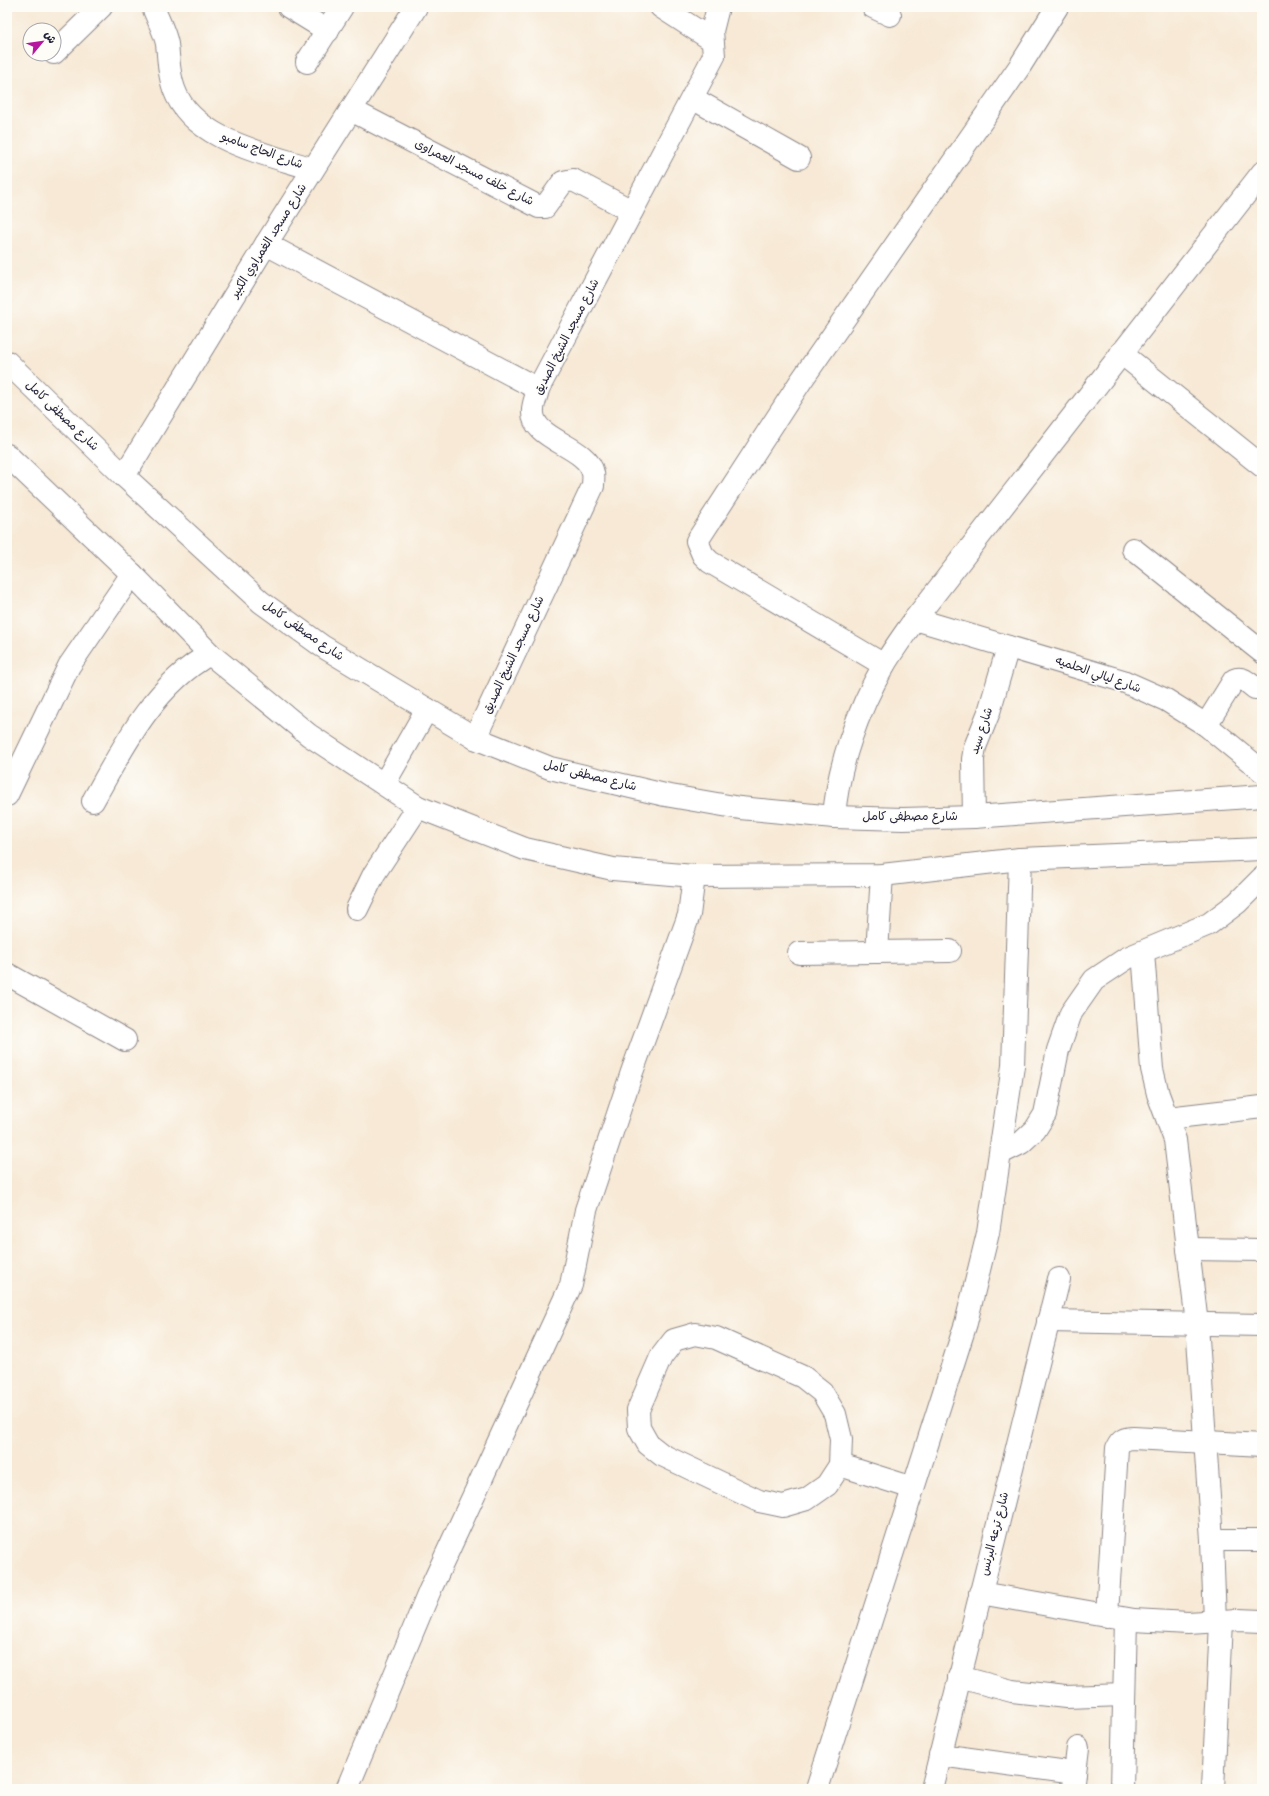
<svg xmlns="http://www.w3.org/2000/svg" width="1269" height="1796" viewBox="0 0 1269 1796" font-family="Mynerve,'Playpen Sans Arabic',sans-serif">
<style>
.lines{fill:none;stroke-linecap:round;stroke-linejoin:round}
.minor-casing{stroke:#8c8688;stroke-width:24}
.major-casing{stroke:#8c8688;stroke-width:24}
.minor{stroke:#fff;stroke-width:22}
.major{stroke:#fff;stroke-width:22}
.labels{text-anchor:middle;dominant-baseline:central;stroke-width:3;stroke-linejoin:round;paint-order:stroke}
.street-label{font-size:12px;fill:#22223b;stroke:#fdfcf7}
</style>
<rect width="100%" height="100%" fill="#fdfcf7"/>
<filter id="ink" filterUnits="userSpaceOnUse"><feTurbulence type="fractalNoise" baseFrequency=".025" numOctaves="2"/><feDisplacementMap in="SourceGraphic" scale="8" xChannelSelector="R" yChannelSelector="G"/><feConvolveMatrix kernelMatrix="1 2 1 2 8 2 1 2 1" color-interpolation-filters="sRGB"/></filter>
<filter id="wash" filterUnits="userSpaceOnUse"><feTurbulence type="fractalNoise" baseFrequency=".012" numOctaves="4" result="noise"/><feDisplacementMap in="SourceGraphic" scale="16" xChannelSelector="R" yChannelSelector="G"/><feGaussianBlur stdDeviation="0.9" result="paint"/><feColorMatrix in="noise" values="0 0 0 0 0 0 0 0 0 0 0 0 0 0 0 0 0 1.4 0 .05"/><feComposite in="paint" operator="in"/></filter>
<g filter="url(#wash)">
<rect width="100%" height="100%" fill="#f7e9d5"/>
</g>
<g filter="url(#ink)">
<g class="lines">
<defs>
<g id="minor">
<path d="M153 7C157 18 165 32 167 44 169 60 168 72 174 89 192 140 267 154 313 169"/>
<path d="M289 7 328 31"/>
<path d="M661 7 712 40"/>
<path d="M873 7 890 15"/>
<path d="M54 53 101 7"/>
<path d="M307 62 342 7"/>
<path d="M692 98 799 158"/>
<path d="M351 110 539 207H545L563 182 573 180 632 211"/>
<path d="M266 244 538 389"/>
<path d="M1121 353 1262 466"/>
<path d="M124 476 266 244 416 7"/>
<path d="M1133 549 1262 652"/>
<path d="M915 619 1123 681 1166 700 1206 725 1262 771"/>
<path d="M884 665 710 562 703 555 697 541 801 381 1020 66 1057 7"/>
<path d="M1206 725 1234 680C1243 676 1248 683 1255 688L1262 687"/>
<path d="M475 738 593 486C593 482 594 477 593 473 587 445 530 440 533 410 533 403 537 396 538 389L714 56 712 31 718 7"/>
<path d="M7 795 69 666 132 574"/>
<path d="M93 801C123 747 154 685 210 654"/>
<path d="M834 817C838 765 858 710 884 665 893 650 904 635 915 619L1262 173"/>
<path d="M974 817 973 759 975 747 989 712 1008 647"/>
<path d="M357 909 374 874 418 807"/>
<path d="M877 952 882 875"/>
<path d="M1143 952 1152 1069 1158 1094 1175 1140 1197 1324 1212 1540 1215 1622"/>
<path d="M799 953 950 951"/>
<path d="M7 974 125 1040"/>
<path d="M1168 1118 1262 1107"/>
<path d="M1001 1153 1021 1143 1035 1130 1045 1114 1058 1050 1071 1013 1094 980 1127 958 1209 924 1237 903 1262 878"/>
<path d="M1188 1249 1262 1250"/>
<path d="M1048 1321 1262 1325"/>
<path d="M695 1334 716 1338 803 1377 822 1392 835 1414 841 1439 840 1465 827 1485 807 1499 783 1506 759 1501 662 1455 648 1444 639 1428 638 1410 661 1357 674 1340Z"/>
<path d="M840 1465 913 1488"/>
<path d="M1212 1540H1262"/>
<path d="M980 1593 1134 1620 1188 1623 1238 1620 1262 1621"/>
<path d="M1107 1616 1117 1448C1121 1440 1125 1438 1133 1438L1262 1445"/>
<path d="M959 1677 1012 1691 1066 1697 1124 1695"/>
<path d="M940 1755 1075 1773"/>
<path d="M347 1789 430 1590 571 1285 586 1210 632 1072 689 915 694 876"/>
<path d="M817 1789 966 1323 988 1233 1013 1066 1020 859"/>
<path d="M932 1789 1059 1279"/>
<path d="M1073 1789 1078 1748"/>
<path d="M1122 1789 1126 1619"/>
<path d="M1213 1789 1221 1622"/>
</g>
<g id="major">
<path d="M7 362 124 476 261 602 322 646 475 738 550 768 665 795 740 808 834 817 903 819 974 817 1262 796"/>
<path d="M7 455 132 574 210 654 309 735 418 807 525 849 613 869 694 876 882 875 1020 859 1262 849"/>
<path d="M384 784 427 709"/>
</g>
</defs>
<use href="#minor" class="minor-casing"/>
<use href="#major" class="major-casing"/>
<use href="#minor" class="minor"/>
<use href="#major" class="major"/>
</g>
</g>
<g class="labels">
<g class="street-label">
<text transform="translate(262 151) rotate(20)">شارع الحاج سامبو</text>
<text transform="translate(474 173) rotate(27)">شارع خلف مسجد العمراوى</text>
<text transform="translate(269 241) rotate(-58)">شارع مسجد الغمراوي الكبير</text>
<text transform="translate(567 337) rotate(-63)">شارع مسجد الشيخ الصديق</text>
<text transform="translate(62 416) rotate(44)">شارع مصطفى كامل</text>
<text transform="translate(303 631) rotate(35)">شارع مصطفى كامل</text>
<text transform="translate(514 655) rotate(-65)">شارع مسجد الشيخ الصديق</text>
<text transform="translate(1098 675) rotate(19)">شارع ليالي الحلميه</text>
<text transform="translate(982 731) rotate(-72)">شارع سيد</text>
<text transform="translate(590 776) rotate(14)">شارع مصطفى كامل</text>
<text x="910" y="817">شارع مصطفى كامل</text>
<text transform="translate(995 1534) rotate(-76)">شارع ترعه البرنس</text>
</g>
</g>
<rect width="1269" height="1796" fill="none" stroke="#fdfcf7" stroke-width="24"/>
<g transform="translate(42 42) rotate(61)"><circle r="19" fill="#fdfcf7" stroke="#a5a5ac"/>
<path d="M0-3L7 15L0 10L-7 15Z" fill="#b5179e"/>
<text y="-6" font-size="11" font-weight="bold" text-anchor="middle" fill="#22223b">ش</text>
</g>
</svg>
